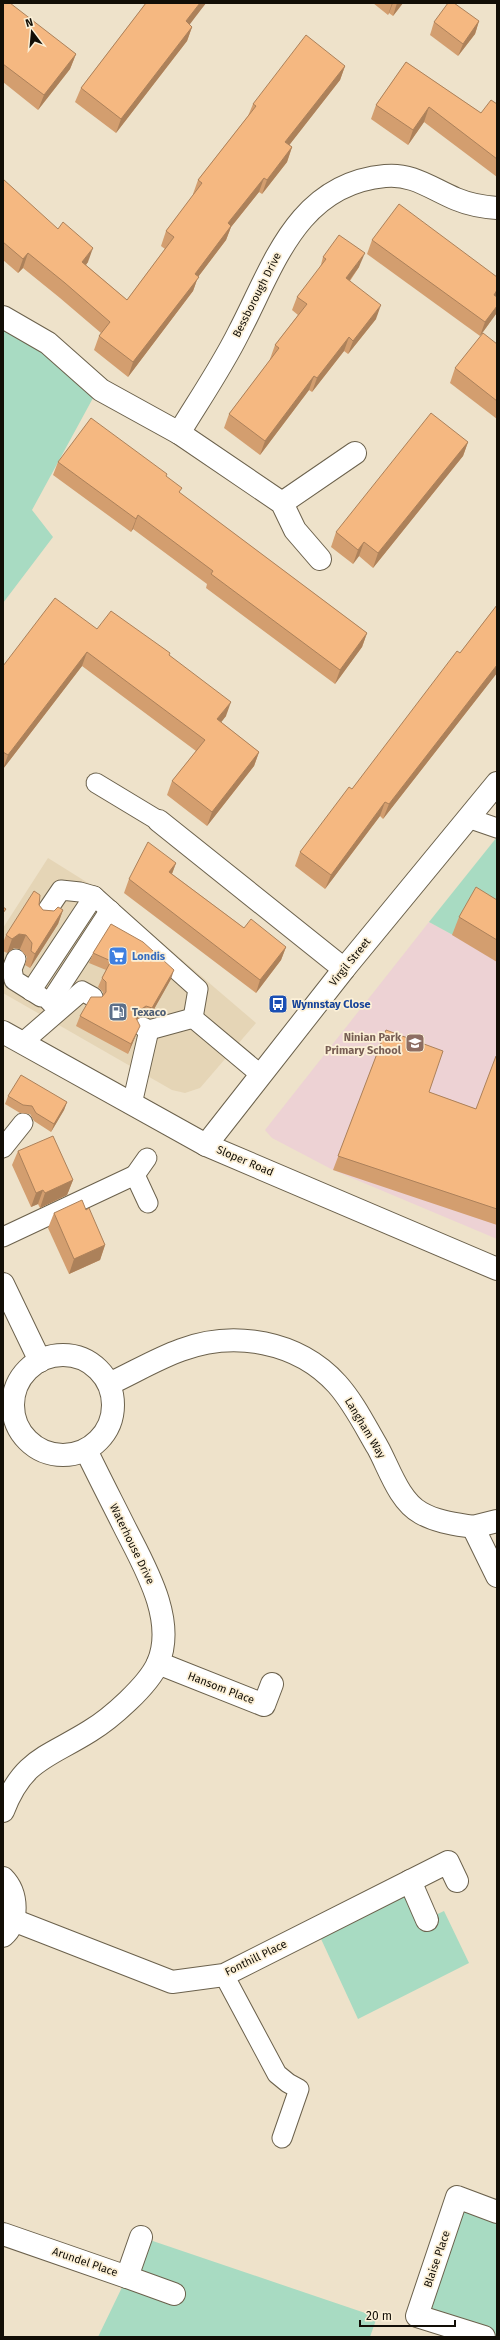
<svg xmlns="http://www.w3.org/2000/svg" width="500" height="2340" viewBox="0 0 500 2340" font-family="'Fira Sans',sans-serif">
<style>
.built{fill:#e5d5b6}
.education{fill:#edd2d4}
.green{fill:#a8dbc2}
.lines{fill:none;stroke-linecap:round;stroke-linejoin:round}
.service-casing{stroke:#6b614c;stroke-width:21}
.minor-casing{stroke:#6b614c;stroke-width:24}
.tertiary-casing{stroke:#6b614c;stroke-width:24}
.service{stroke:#fff;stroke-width:19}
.minor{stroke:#fff;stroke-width:22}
.tertiary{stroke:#fff;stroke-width:22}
.wall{fill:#d39e6f}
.shaded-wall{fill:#ac815a}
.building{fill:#f5b881;stroke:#ac815a}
.labels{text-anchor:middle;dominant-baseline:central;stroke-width:3.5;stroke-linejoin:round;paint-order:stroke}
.street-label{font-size:11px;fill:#120e06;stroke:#fcf0d7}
.shop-label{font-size:11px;font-weight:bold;fill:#366cbe;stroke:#fcf0d7;text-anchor:start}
.transit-label{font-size:11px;font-weight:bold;fill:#164399;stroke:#fcf0d7;text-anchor:start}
.service-label{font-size:11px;font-weight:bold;fill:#4e5e75;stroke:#fcf0d7;text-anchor:start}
.education-label{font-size:11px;font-weight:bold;fill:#785e54;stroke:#fcf0d7;text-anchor:end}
</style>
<rect width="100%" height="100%" fill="#eee2ca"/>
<path class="built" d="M48 858 104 893 256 1023 200 1088 185 1093 172 1090 3 993V928Z"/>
<path class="education" d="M429 922 497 959V1239L333 1170 272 1138 265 1130Z"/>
<g class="green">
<path d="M3 329 33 344 93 398 32 510 53 537 3 603Z"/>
<path d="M497 837V959L429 922Z"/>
<path d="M410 1881 427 1919 444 1911 469 1963 358 2019 316 1928Z"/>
<path d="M457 2197 497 2212V2337H484L417 2316Z"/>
<path d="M141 2237 377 2317 370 2337H98L127 2277Z"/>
</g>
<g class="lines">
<defs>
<g id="service">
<path d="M96 783 159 821"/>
<path d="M468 818 497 828"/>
<path d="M44 915 61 890 80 892 94 896 198 989 193 1018"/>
<path d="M16 959 12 969 14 980 41 997"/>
<path d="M31 991 94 896"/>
<path d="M50 1002 110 910"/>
<path d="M149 1030 193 1018 261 1075"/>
<path d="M22 1043 82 991 93 997"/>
<path d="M132 1104 149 1030 143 1027"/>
<path d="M3 1148 23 1123"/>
<path d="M135 1175 147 1158"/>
<path d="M3 1237 135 1175 148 1203"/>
<path d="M224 1975 277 2074 288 2083 299 2089 282 2138"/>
</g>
<g id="minor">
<path d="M3 317 48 343 101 390 179 433 282 503 295 530 320 559"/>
<path d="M179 433C199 400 221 368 238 334 273 268 296 184 385 176 412 173 432 189 456 199 468 204 483 207 497 208"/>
<path d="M282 503 355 453"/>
<path d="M159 821 344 969"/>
<path d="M206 1145 344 969 497 783"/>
<path d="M3 1284 40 1361"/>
<circle cx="63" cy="1405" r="50"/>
<path d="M109 1384C133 1373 156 1359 181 1350 234 1330 298 1341 337 1384 354 1403 365 1426 378 1448 389 1468 399 1501 421 1513 437 1522 455 1524 473 1527"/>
<path d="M497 1521 473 1527 497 1576"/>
<path d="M158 1663 264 1705 272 1684"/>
<path d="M3 1811C23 1759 47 1758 90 1731 110 1719 148 1686 158 1663 177 1619 143 1564 124 1526 111 1500 98 1475 86 1450"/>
<path d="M3 1878C18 1893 19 1922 3 1936"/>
<path d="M410 1881 427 1920"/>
<path d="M13 1920 172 1982 224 1975 448 1862 457 1881"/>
<path d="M3 2234 127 2277 141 2237"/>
<path d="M127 2277 174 2294"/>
<path d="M484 2337 417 2316 457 2197 497 2212"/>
</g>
<path id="tertiary" d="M3 1032 206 1145 497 1269"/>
</defs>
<use href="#service" class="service-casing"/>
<use href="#minor" class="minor-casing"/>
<use href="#tertiary" class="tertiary-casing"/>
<use href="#service" class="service"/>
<use href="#minor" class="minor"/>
<use href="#tertiary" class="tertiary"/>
</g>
<g class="wall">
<path d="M3 3 76 54 70 69 38 110 3 82Z"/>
<path d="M146 3H206L189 24 192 27 187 41 116 133 75 102 81 88Z"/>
<path d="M373 3H403L393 16 389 13 388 15Z"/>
<path d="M479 21 475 34 458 56 430 35 434 22Z"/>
<path d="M406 62 481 113 497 104V177L424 122 408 145 371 119 376 105Z"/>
<path d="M345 66 340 80 289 145 292 147 287 162 262 194 259 192 231 227 226 240 198 277 193 291 128 377 94 350 99 336 101 333 60 298 23 268 18 273 3 260V179L88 262 86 265 127 300 165 249 161 246 166 231 194 195 193 194 198 180 248 116 253 104Z"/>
<path d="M372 240 497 277V312L496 314 480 336 367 254Z"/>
<path d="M323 257 359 267 350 281 376 319 348 354 344 351 312 392 309 390 260 455 224 428 229 414 270 360V359L275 345 298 315 292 310 297 297 320 268Z"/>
<path d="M497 344V419L450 383 455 368Z"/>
<path d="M468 442 463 456 373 568 359 556 353 564 331 547 336 532Z"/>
<path d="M58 462 166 477 180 493 367 633 362 647 335 684 206 588 207 584 133 529 131 532 53 475Z"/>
<path d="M497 605V673L383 819 380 816 325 889 295 866 300 852 352 789 460 653Z"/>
<path d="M97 629 169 655 226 716 221 722 259 752 254 766 207 826 167 795 172 781 196 751 82 666 3 769V666Z"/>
<path d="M176 863 172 874 244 928 286 947 281 960 256 993 124 893 129 879Z"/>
<path d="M497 900V962L452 935 459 917Z"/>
<path d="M39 905 43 910 54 911 63 910 58 924 30 968 25 965 27 957 20 949 14 948 7 953 3 951V943L6 935Z"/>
<path d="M93 953 171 979 149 1018 142 1016 137 1020 136 1035 128 1054 76 1026 80 1016 103 996V992L98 987 102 978 106 970 89 963Z"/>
<path d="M386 1030 429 1092 476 1109 497 1057V1225L333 1170Z"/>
<path d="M8 1096 67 1102 64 1110 51 1132 34 1121 30 1114 20 1113 5 1104Z"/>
<path d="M18 1151 73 1180 67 1195 40 1208 38 1204 31 1207 12 1165Z"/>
<path d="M86 1210 105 1245 100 1260 69 1274 48 1228 54 1213Z"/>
</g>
<g class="shaded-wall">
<path d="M200 3H206L181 36 186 21Z"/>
<path d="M392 3H393L389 13 388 15Z"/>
<path d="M397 3H403L393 16Z"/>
<path d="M479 21 475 34 458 56 463 44Z"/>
<path d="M192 27 187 41 116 133 121 119Z"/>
<path d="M76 54 70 69 38 110 44 95Z"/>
<path d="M345 66 340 80 280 157 285 142Z"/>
<path d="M429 107 424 122 408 145 413 130Z"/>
<path d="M292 147 287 162 262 194 267 180Z"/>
<path d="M264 178 259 192 231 227 226 240 198 277 193 291 128 377 133 362 195 274 228 223Z"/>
<path d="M93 248 88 262 77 276 82 262Z"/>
<path d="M28 253 23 268 18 273 23 259Z"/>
<path d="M365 253 359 267 341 292 346 278Z"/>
<path d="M497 290V297L494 295Z"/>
<path d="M381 305 376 319 348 354 353 341Z"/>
<path d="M497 306 496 314 480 336 485 322Z"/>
<path d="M349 337 344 351 312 392 317 378Z"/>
<path d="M314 376 309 390 260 455 265 441Z"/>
<path d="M468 442 463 456 373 568 378 553Z"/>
<path d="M138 515 133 529 131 532 136 519Z"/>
<path d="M364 542 359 556 353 564 358 550Z"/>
<path d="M367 633 362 647 335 684 340 670Z"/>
<path d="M87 652 82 666 3 769 8 755Z"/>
<path d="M497 665V673L383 819 389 804Z"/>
<path d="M231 702 226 716 212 734 217 719Z"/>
<path d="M259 752 254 766 207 826 212 812Z"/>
<path d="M385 802 380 816 325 889 331 875Z"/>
<path d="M176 863 171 876 169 872Z"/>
<path d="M63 910 58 924 30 968 35 954Z"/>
<path d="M19 934 26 935 20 949 14 948 7 953 12 939Z"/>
<path d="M286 947 281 960 256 993 260 980Z"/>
<path d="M174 970 171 979 149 1018 152 1008Z"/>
<path d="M146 1006 142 1016 133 1022 137 1012Z"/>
<path d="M140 1026 136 1035 128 1054 131 1044Z"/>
<path d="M67 1102 64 1110 51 1132 54 1124Z"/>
<path d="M73 1180 67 1195 40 1208 45 1193Z"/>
<path d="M43 1190 38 1204 31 1207 36 1193Z"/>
<path d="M105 1245 100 1260 69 1274 74 1259Z"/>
</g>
<g class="building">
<path d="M3 3H10L76 54 44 95 3 64Z"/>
<path d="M146 3H200L186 21 192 27 121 119 81 88Z"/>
<path d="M448 3H454L479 21 463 44 434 22Z"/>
<path d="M306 35 345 66 285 142 292 147 267 180 264 178 228 223 231 226 195 274 199 277 133 362 99 336 110 322 65 283 28 253 23 259 3 242V179L58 229 63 222 93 248 82 262 127 300 174 237 166 231 202 183 198 180 256 106 253 104Z"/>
<path d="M406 62 481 113 491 100 497 104V159L429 107 413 130 376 105Z"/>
<path d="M399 204 497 277V290L494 295 497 297V306L485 322 372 240Z"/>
<path d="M339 235 365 253 346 278 381 305 353 341 349 337 317 378 314 376 265 441 229 414 279 348 275 345 307 304 297 297 326 259 323 257Z"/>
<path d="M483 333 497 344V401L455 368Z"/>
<path d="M431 413 468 442 378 553 364 542 358 550 336 532Z"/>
<path d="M91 418 167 474 166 476 182 488 179 492 367 633 340 670 211 574 213 571 138 515 136 519 58 462Z"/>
<path d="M55 598 97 629 111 611 170 653 169 655 231 702 217 719 259 752 212 812 172 781 205 740 87 652 8 755 3 752V666Z"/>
<path d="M497 605V665L389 804 385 802 331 875 300 852 349 787 352 789 457 651 460 653Z"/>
<path d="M148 842 176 863 169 872 244 928 251 919 286 947 260 980 129 879Z"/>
<path d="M476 887 497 900V940L459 917Z"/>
<path d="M34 891 40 895 39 905 43 910 54 911 58 907 63 910 35 954 31 951 32 943 26 935 19 934 12 939 6 935Z"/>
<path d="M3 907 6 909 3 913Z"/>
<path d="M111 924 143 942 174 970 152 1008 146 1006 137 1012 136 1018 140 1026 131 1044 80 1016 91 997H102L106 992V982L102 978 111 961 93 953Z"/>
<path d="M386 1030 443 1051 429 1092 476 1109 496 1056 497 1057V1209L338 1156Z"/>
<path d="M21 1075 67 1102 54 1124 36 1113 32 1106 23 1105 8 1096Z"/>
<path d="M53 1136 73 1180 45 1193 43 1190 36 1193 18 1151Z"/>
<path d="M82 1200 86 1210 89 1208 105 1245 74 1259 54 1213Z"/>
</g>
<defs>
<symbol id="supermarket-square" viewBox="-11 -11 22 22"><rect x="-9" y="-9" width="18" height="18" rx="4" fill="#3f7fe0" stroke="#fcf0d7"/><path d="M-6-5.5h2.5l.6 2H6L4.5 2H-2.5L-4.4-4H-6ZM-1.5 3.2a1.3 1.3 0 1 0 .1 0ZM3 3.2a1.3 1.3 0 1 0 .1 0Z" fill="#fff"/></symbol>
<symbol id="bus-square" viewBox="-11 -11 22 22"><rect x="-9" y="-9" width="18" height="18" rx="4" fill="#1a4fb4" stroke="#fcf0d7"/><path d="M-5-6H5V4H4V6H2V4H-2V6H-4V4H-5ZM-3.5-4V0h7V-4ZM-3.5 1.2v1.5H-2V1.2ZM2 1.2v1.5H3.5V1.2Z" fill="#fff"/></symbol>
<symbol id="fuel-square" viewBox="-11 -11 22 22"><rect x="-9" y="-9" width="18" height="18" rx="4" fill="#5c6f8a" stroke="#fcf0d7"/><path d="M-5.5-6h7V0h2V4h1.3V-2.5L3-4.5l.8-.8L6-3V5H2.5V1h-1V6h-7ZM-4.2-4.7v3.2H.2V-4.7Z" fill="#fff"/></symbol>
<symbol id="school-square" viewBox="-11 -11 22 22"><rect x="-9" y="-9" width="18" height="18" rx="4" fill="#8d6e63" stroke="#fcf0d7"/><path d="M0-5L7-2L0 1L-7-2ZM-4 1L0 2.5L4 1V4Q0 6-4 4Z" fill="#fff"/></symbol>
</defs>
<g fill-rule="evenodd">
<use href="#supermarket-square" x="107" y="945" width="22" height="22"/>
<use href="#bus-square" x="267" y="993" width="22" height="22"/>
<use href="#fuel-square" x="107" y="1001" width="22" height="22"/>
<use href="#school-square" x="404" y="1032" width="22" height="22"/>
</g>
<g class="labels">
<g class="street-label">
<text transform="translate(257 295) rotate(-63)">Bessborough Drive</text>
<text transform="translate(350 962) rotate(-51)">Virgil Street</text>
<text transform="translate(245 1161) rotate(23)">Sloper Road</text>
<text transform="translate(365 1428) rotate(59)">Langham Way</text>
<text transform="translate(132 1544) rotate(64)">Waterhouse Drive</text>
<text transform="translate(221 1688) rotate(21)">Hansom Place</text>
<text transform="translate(256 1958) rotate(-26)">Fonthill Place</text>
<text transform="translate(437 2259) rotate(-71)">Blaise Place</text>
<text transform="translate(85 2262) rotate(19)">Arundel Place</text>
</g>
<g class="shop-label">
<text x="132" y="956">Londis</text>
</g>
<g class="transit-label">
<text x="292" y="1004">Wynnstay Close</text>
</g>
<g class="service-label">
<text x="132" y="1012">Texaco</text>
</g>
<g class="education-label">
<text x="401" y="1037">Ninian Park<tspan x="401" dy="13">Primary School</tspan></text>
</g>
</g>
<rect width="500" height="2340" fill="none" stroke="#120e06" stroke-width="8"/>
<g transform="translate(32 32) rotate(344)" stroke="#fcf0d7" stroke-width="3" paint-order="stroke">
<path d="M0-3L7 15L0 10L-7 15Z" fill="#120e06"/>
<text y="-6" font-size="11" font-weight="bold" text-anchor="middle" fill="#120e06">N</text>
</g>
<path d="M360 2320v6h95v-6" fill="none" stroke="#120e06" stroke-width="2"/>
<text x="366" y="2320" font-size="12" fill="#120e06" stroke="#fcf0d7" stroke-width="3" paint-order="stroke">20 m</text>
</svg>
